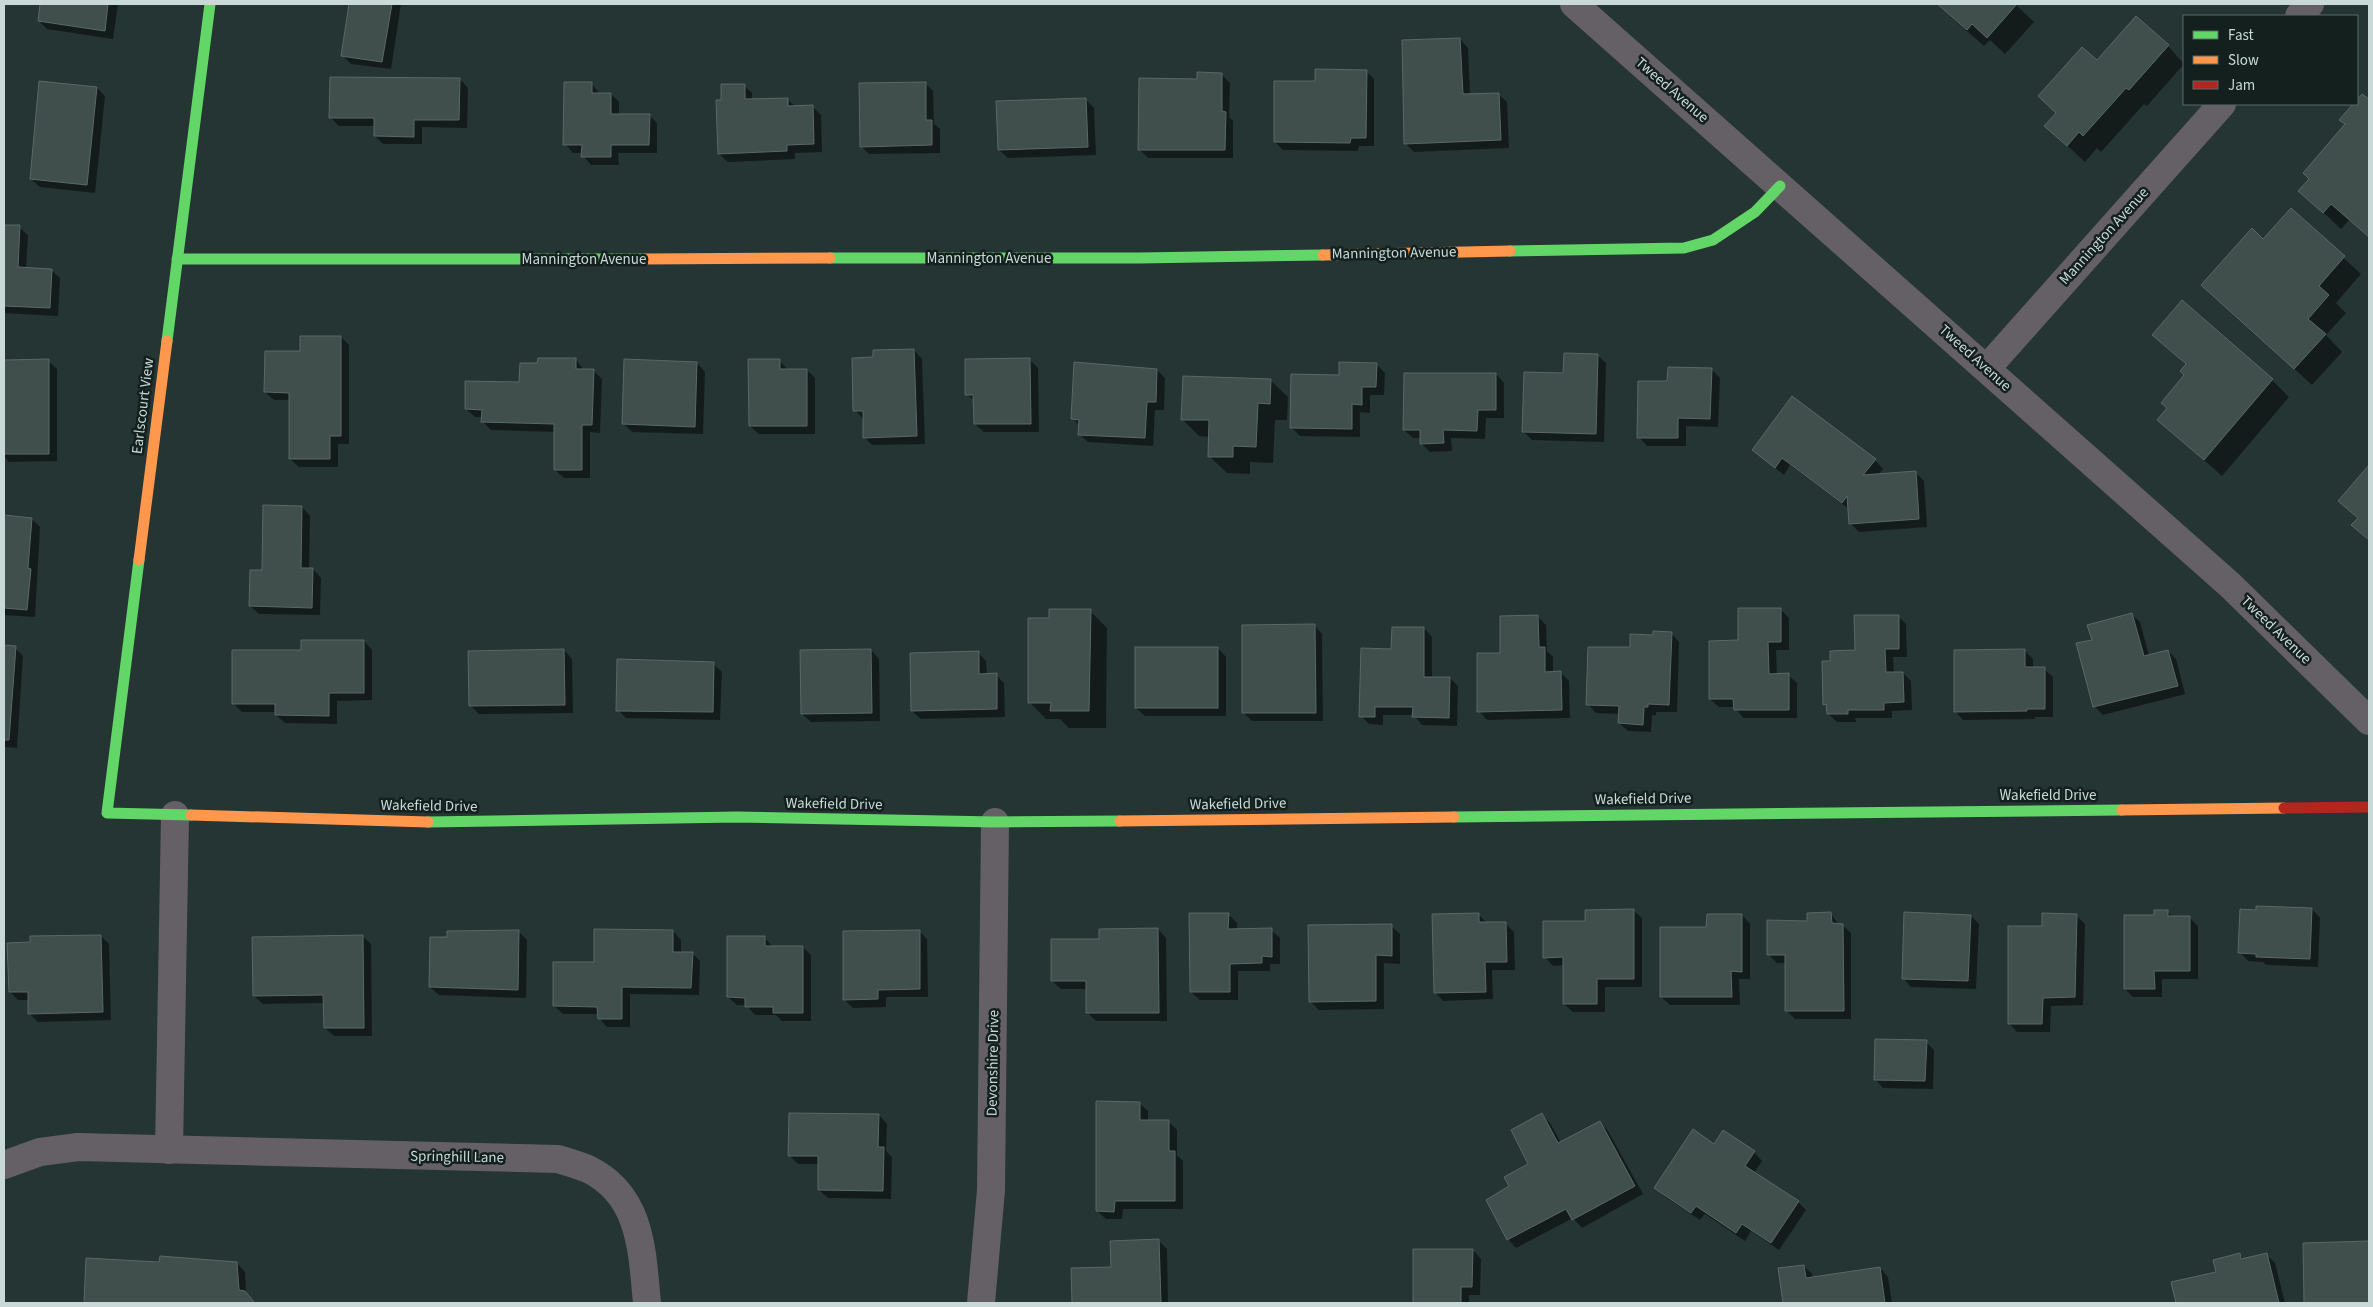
<svg xmlns="http://www.w3.org/2000/svg" width="2373" height="1307" viewBox="0 0 2373 1307" font-family="'Source Sans 3',sans-serif">
<style>
.shadow{fill:#0007}
.building{fill:#404e4c;stroke:#5a6867}
.lines{fill:none;stroke-linecap:round;stroke-linejoin:round}
.street{stroke:#656066;stroke-width:28}
.fast{stroke:#63d668;stroke-width:11}
.slow{stroke:#ff974d;stroke-width:11}
.jam{stroke:#b3261e;stroke-width:11}
.labels{text-anchor:middle;dominant-baseline:central;stroke-width:5;stroke-linejoin:round;paint-order:stroke}
.street-label{font-size:15px;fill:#c8d9d7;stroke:#13201e}
</style>
<rect width="100%" height="100%" fill="#243533"/>
<g class="shadow">
<path d="M42 4H118L113 39 47 29 39 21Z"/>
<path d="M349 4H401L391 69 351 64 342 55Z"/>
<path d="M1936 4H2015L2034 22 2005 54 1990 40 1984 46Z"/>
<path d="M2136 18 2168 46 2184 64 2147 106 2144 104 2101 152 2097 148 2085 162 2046 126 2097 61Z"/>
<path d="M1460 39 1468 48 1470 95 1498 94 1507 102 1509 148 1414 152 1406 144 1403 42Z"/>
<path d="M1366 71 1374 79V146H1359L1358 151 1283 150 1275 142 1316 82Z"/>
<path d="M1221 74 1230 83 1229 117 1233 121V158H1148L1139 149 1198 80Z"/>
<path d="M460 79 468 88 467 128 422 127V144H383L375 136V126H339L330 117Z"/>
<path d="M591 83 600 94H611L619 102V115H649L657 123V153H618L619 165H591L583 156V153H573L565 144Z"/>
<path d="M925 83 933 91 934 124 940 129V153L869 154 861 146Z"/>
<path d="M743 85 752 93V100L787 99 796 107 812 106 821 115 822 152 795 153V159L728 162 719 154 722 101Z"/>
<path d="M97 88 105 96 95 193 40 187 31 179Z"/>
<path d="M2362 96 2369 101V237L2349 220 2341 229 2300 191 2311 179 2346 125 2341 120Z"/>
<path d="M1086 100 1094 108 1096 155 1008 158 999 150Z"/>
<path d="M2291 210 2361 274 2336 303 2346 313 2326 335 2342 352 2312 385 2203 285 2263 240Z"/>
<path d="M4 226 19 227 28 235 26 269 51 270 60 278 58 316 4 313Z"/>
<path d="M2153 335 2272 380 2289 397 2222 476 2159 420 2168 409 2186 375V365Z"/>
<path d="M341 337 349 345V444H338V467H299L290 459V400H274L265 392 301 352Z"/>
<path d="M914 350 922 359 925 444 872 445 864 437 863 419 855 410 875 358Z"/>
<path d="M1597 355 1606 363 1604 442 1532 440 1524 432 1564 374Z"/>
<path d="M576 360 584 370H593L602 379 600 433 590 432V478H564L555 470V432L491 430 483 422V417H475L466 409 520 384 538 364Z"/>
<path d="M779 360 788 370H807L815 378V434H759L750 426Z"/>
<path d="M1030 360 1038 368 1039 432H984L975 424V402L967 394Z"/>
<path d="M4 361H48L57 369V461L9 462 4 456Z"/>
<path d="M697 363 705 372 703 434 632 432 623 423Z"/>
<path d="M1376 364 1385 373 1384 395H1370V413L1360 412V437L1300 436 1291 427 1340 376Z"/>
<path d="M1711 369 1720 378 1718 427 1686 426V446H1647L1639 437 1668 383Z"/>
<path d="M1157 370 1165 378 1164 410H1155L1153 446 1088 442 1079 434 1080 426 1072 418Z"/>
<path d="M1496 374 1504 383V418H1486L1485 439 1451 438 1452 451 1430 452 1421 443V438H1413L1404 430Z"/>
<path d="M1270 380 1288 397 1287 420H1275L1273 463 1250 462V474L1227 473 1209 456 1210 437 1199 436 1182 419Z"/>
<path d="M1753 450 1875 460 1883 469 1878 475 1915 472 1924 481 1927 527 1859 532 1850 523 1849 509 1790 465 1784 475Z"/>
<path d="M2369 467V541L2353 525 2359 519 2340 501Z"/>
<path d="M302 507 310 516 309 569H313L321 578 320 615 259 614 250 606 263 571Z"/>
<path d="M4 516 32 519 40 527 35 617 4 615Z"/>
<path d="M1780 609 1789 618V650H1776L1777 675H1788L1797 683V718H1743L1735 707H1719L1710 699 1740 641Z"/>
<path d="M1090 611 1107 628 1106 728H1069L1060 719H1046L1029 702 1051 619Z"/>
<path d="M2131 614 2140 622 2149 656 2168 651 2176 659 2185 694 2103 715 2095 707 2078 644 2093 641Z"/>
<path d="M1898 616 1906 624 1907 657H1893L1894 673H1903L1911 681 1912 710 1892 711V718H1855L1856 722H1837L1828 714V707L1824 704 1831 662 1856 652Z"/>
<path d="M1538 617 1546 625 1547 651 1553 657V673H1561L1569 681 1570 718 1487 720 1479 711 1501 654Z"/>
<path d="M1314 625 1322 634 1323 721H1252L1244 713Z"/>
<path d="M1424 628 1432 637V678H1450L1458 686 1457 726 1422 725 1414 715H1383V725L1369 724 1361 716 1392 650Z"/>
<path d="M1671 633 1679 642 1677 712H1656V715H1652L1651 732 1628 731 1619 723 1620 714 1596 713 1588 704 1631 649 1654 636Z"/>
<path d="M364 641 372 650V700L337 701V724L285 723 276 715V712H242L233 703 302 651Z"/>
<path d="M4 647 15 648 23 656 17 748 4 747Z"/>
<path d="M1218 648 1226 657V716H1145L1136 708Z"/>
<path d="M564 650 572 659 573 713 479 714 470 705Z"/>
<path d="M871 650 879 659 880 721 811 722 802 714Z"/>
<path d="M2025 651 2033 659V669H2044L2053 677V717H2035V719L1963 720 1955 711Z"/>
<path d="M978 652 986 661 987 675H996L1004 683 1005 717 921 719 912 711Z"/>
<path d="M713 664 722 672 720 720 626 718 618 710Z"/>
<path d="M2312 909 2320 918 2318 967 2266 965 2263 962 2248 961 2240 952Z"/>
<path d="M1633 910 1642 918V987H1605V1012H1573L1564 1004V965L1553 966 1545 957 1586 922Z"/>
<path d="M2167 911 2173 917H2189L2198 926V979H2162V997H2133L2125 989 2155 916Z"/>
<path d="M1228 914 1237 923V930H1271L1280 938V964H1270V971H1238V1000H1200L1191 992Z"/>
<path d="M1478 914 1487 923H1505L1514 932 1515 970H1492L1493 999 1443 1001 1435 992Z"/>
<path d="M1831 914 1839 925H1842L1851 933V1019H1795L1787 1011V963H1777L1768 954 1808 922Z"/>
<path d="M1742 915 1750 924V979H1739L1740 1005H1670L1661 997 1708 928Z"/>
<path d="M2076 915 2085 924 2083 1005 2051 1006 2050 1032H2017L2009 1023 2043 928Z"/>
<path d="M1971 916 1979 924 1976 989 1911 987 1903 978Z"/>
<path d="M1391 926 1400 934V964L1384 963V1009L1319 1010 1310 1001Z"/>
<path d="M1158 929 1166 938 1167 1021H1096L1087 1012V989H1061L1052 981 1100 940Z"/>
<path d="M673 931 681 940V953H692L700 961 699 995 630 994V1027H607L599 1018V1014H563L554 1006 595 964Z"/>
<path d="M919 931 927 939 928 997H886V1007L853 1008 844 999Z"/>
<path d="M519 932 527 940 526 998 439 995 430 987 449 938Z"/>
<path d="M101 936 109 944 111 1020 38 1022 29 1013V1000H18L10 992 31 943Z"/>
<path d="M362 936 371 944 372 1036H334L325 1028V1003L263 1004 254 996Z"/>
<path d="M764 937 773 947H803L811 955V1021H782L776 1015H755L746 1005H737L728 997Z"/>
<path d="M1926 1042 1934 1050 1933 1089 1883 1088 1875 1079Z"/>
<path d="M1139 1103 1148 1111V1121H1168L1177 1130V1155L1183 1161V1209H1123L1122 1219H1106L1097 1211Z"/>
<path d="M879 1115 887 1124 886 1151 892 1157 891 1199 828 1198 819 1190 820 1164H798L789 1155Z"/>
<path d="M1542 1115 1550 1123 1561 1143 1600 1122 1608 1131 1643 1194 1582 1228 1573 1218 1516 1248 1508 1239Z"/>
<path d="M1714 1145 1754 1152 1762 1161 1754 1173 1798 1202 1806 1210 1779 1250 1751 1231 1745 1241 1705 1214 1700 1220 1664 1196 1656 1188Z"/>
<path d="M1158 1240 1167 1249 1168 1303H1073L1072 1270 1112 1268Z"/>
<path d="M2369 1243V1303H2306L2305 1244Z"/>
<path d="M1414 1250H1473L1481 1259 1480 1295H1469V1303H1414Z"/>
<path d="M2240 1255 2245 1260 2267 1255 2275 1263 2285 1303H2177L2172 1283 2218 1273Z"/>
<path d="M87 1260 237 1263 245 1272 246 1294 256 1303H85Z"/>
<path d="M1804 1266 1812 1274 1813 1278 1880 1268 1888 1277 1892 1303H1784L1780 1269Z"/>
</g>
<g class="building">
<path d="M40 4H108L105 31 38 21Z"/>
<path d="M349 4H392L382 62 341 56Z"/>
<path d="M1937 4H2017L1987 38 1972 24 1967 30Z"/>
<path d="M2136 16 2169 45 2129 90 2126 88 2083 136 2079 132 2067 146 2044 126 2056 113 2038 96 2082 47 2097 60Z"/>
<path d="M1460 38 1463 94 1499 93 1501 140 1404 144 1402 40Z"/>
<path d="M1315 69 1367 70 1366 138H1351L1350 143 1274 142V81H1315Z"/>
<path d="M1197 72 1222 73V111L1226 112 1225 150H1138L1139 78 1197 79Z"/>
<path d="M330 77 460 78 459 120H414V137L374 136V118H329Z"/>
<path d="M39 81 97 87 87 185 30 179Z"/>
<path d="M564 82H592V93H611V114H650L649 145H611V157H581L582 145H563Z"/>
<path d="M926 82V120H932V145L860 147 859 83Z"/>
<path d="M721 84H745V99L788 98V106L813 105 814 144 787 145V151L718 154 716 100H721Z"/>
<path d="M2362 94 2369 99V237L2331 204 2323 213 2298 191 2309 179 2303 173 2345 124 2339 120 2353 104H2357V100Z"/>
<path d="M1086 98 1088 147 998 150 996 101Z"/>
<path d="M2291 208 2345 256 2319 286 2329 295 2308 319 2326 334 2294 369 2201 285 2252 228 2263 239Z"/>
<path d="M4 225H20L18 267 52 269 50 308 4 306Z"/>
<path d="M2182 300 2273 379 2204 460 2157 420 2167 408 2161 403 2184 375 2180 371 2186 364 2152 335Z"/>
<path d="M300 336H341V436H330V459H289V393L264 392 265 351H300Z"/>
<path d="M914 349 917 436 863 438V411H853L852 358 873 357V350Z"/>
<path d="M1564 353 1598 354 1596 434 1522 432 1524 372 1563 373Z"/>
<path d="M538 358H576V369H594L592 425H582V470H554V424L481 422 482 410 465 409V381L519 382 520 363H537Z"/>
<path d="M1030 358 1031 424H974L973 395H965V359Z"/>
<path d="M49 359V454H4V360Z"/>
<path d="M624 359 697 362 695 427 622 424Z"/>
<path d="M748 359H780V369H807V426H749Z"/>
<path d="M1074 362 1157 369 1156 402H1147L1145 438 1078 435 1079 420 1071 419Z"/>
<path d="M1339 362 1377 363 1376 387H1362V405L1352 404V429L1290 428 1291 374 1339 375Z"/>
<path d="M1668 367 1712 368 1710 419 1678 418V438H1637L1638 381H1667Z"/>
<path d="M1404 373H1496V410H1478L1477 431 1443 430 1444 443 1420 444V430H1403Z"/>
<path d="M1183 376 1271 379 1270 404 1258 403 1256 447 1233 446V457H1208L1209 420H1181Z"/>
<path d="M1792 396 1876 459 1863 475 1916 471 1919 519 1849 524 1847 496 1842 503 1782 458 1775 468 1752 450Z"/>
<path d="M2369 465V540L2351 525 2358 518 2338 501Z"/>
<path d="M263 505 302 506 301 568H313L312 608 249 606 250 570H262Z"/>
<path d="M4 515 32 518 28 568 31 569 27 610 4 608Z"/>
<path d="M1738 608H1781V642H1768L1769 674 1789 673V710H1734L1733 699H1709V641L1738 640Z"/>
<path d="M1049 609H1091L1089 711H1050L1051 703H1028V618H1049Z"/>
<path d="M2132 613 2144 656 2168 650 2178 686 2093 707 2076 643 2092 640 2087 625Z"/>
<path d="M1538 615 1539 647H1545V672L1561 671 1562 710 1477 712V653H1500V616Z"/>
<path d="M1854 615H1899V649H1885L1886 672H1903L1904 702 1884 703V710H1848V714H1827L1826 704 1823 705 1822 661H1830V651L1855 650Z"/>
<path d="M1315 624 1316 713H1242V625Z"/>
<path d="M1392 627H1424V677H1450L1449 718 1412 717 1413 707H1375V717H1359L1361 648 1391 649Z"/>
<path d="M1653 631 1672 632 1669 705 1648 704V707H1644L1643 725 1618 723 1619 706 1586 705 1588 647H1630V634L1653 635Z"/>
<path d="M301 640H364V693H329V716L275 715V704H232V650H301Z"/>
<path d="M4 645 16 646 9 740H4Z"/>
<rect x="1135" y="647" width="83" height="61"/>
<path d="M564 649 565 705 469 706 468 651Z"/>
<path d="M871 649 872 713 801 714 800 650Z"/>
<path d="M2025 649V667H2045V709H2027V711L1954 712V650Z"/>
<path d="M979 651V674L997 673V709L911 711 910 653Z"/>
<path d="M617 659 714 662 713 712 616 711Z"/>
<path d="M2256 906 2312 908 2310 959 2256 957V954L2238 953 2240 909 2256 910Z"/>
<path d="M1634 909V979H1597V1004H1563V957L1543 958V921H1585V910Z"/>
<path d="M2154 910H2168V916H2190V971H2154L2155 989H2124V915H2154Z"/>
<path d="M1831 912 1832 923 1843 924 1844 1011H1785V955H1767V920L1807 921V913Z"/>
<path d="M1904 912 1971 915 1968 981 1902 979Z"/>
<path d="M1189 913H1229L1228 929 1272 928V957L1262 956V963L1230 964V992H1190Z"/>
<path d="M1479 913V922H1506L1507 962H1485L1486 992 1434 993 1432 914Z"/>
<path d="M2042 913 2077 914 2075 997 2043 998 2042 1024H2008V926H2042Z"/>
<path d="M1707 914H1742V972L1731 971 1732 997H1660V927H1706Z"/>
<path d="M1392 924V956L1376 955V1001L1309 1002 1308 925Z"/>
<path d="M1158 928 1159 1013H1086V981H1051V939H1099V929Z"/>
<path d="M594 929 673 930V952H693L691 988 622 987V1019H598L597 1007 553 1006V962H594Z"/>
<path d="M519 930 518 990 429 987 430 937H447V931Z"/>
<path d="M920 930V989L878 990V999L843 1000V931Z"/>
<path d="M101 935 103 1012 28 1014V992H9L7 943 30 942V936Z"/>
<path d="M363 935 364 1028H324L323 995 253 996 252 937Z"/>
<path d="M727 936H765V946H803V1013H773V1007H745V998L727 997Z"/>
<path d="M1875 1039 1927 1040 1925 1081 1874 1080Z"/>
<path d="M1096 1101 1140 1102V1120H1169V1151H1175V1201H1115L1114 1212 1096 1211Z"/>
<path d="M789 1113 879 1114 878 1147H884L883 1191 818 1190V1156H788Z"/>
<path d="M1542 1113 1558 1143 1600 1121 1635 1186 1572 1220 1566 1209 1507 1240 1486 1200 1509 1186 1504 1177 1528 1164 1511 1130Z"/>
<path d="M1693 1129 1714 1144 1723 1130 1755 1151 1745 1166 1799 1201 1771 1243 1742 1224 1736 1233 1696 1206 1691 1213 1654 1188Z"/>
<path d="M1159 1239 1161 1303H1072L1071 1268 1111 1267 1110 1241Z"/>
<path d="M2369 1241V1303H2304L2303 1243Z"/>
<path d="M1413 1249H1473L1472 1287H1461V1303H1413Z"/>
<path d="M2240 1253 2241 1259 2267 1253 2279 1303H2176L2171 1282 2216 1272 2213 1260Z"/>
<path d="M160 1256 237 1262 239 1290 245 1291 255 1303H84L86 1258 159 1262Z"/>
<path d="M1804 1265 1806 1278 1880 1267 1885 1303H1783L1778 1268Z"/>
</g>
<g class="lines">
<g class="street">
<path d="M1574 4 2230 585 2369 721"/>
<path d="M2299 16 2310 4"/>
<path d="M1987 368 2222 104"/>
<path d="M169 1150 175 815"/>
<path d="M4 1165 40 1152 78 1147 558 1159C568 1162 578 1165 588 1169 642 1195 642 1252 647 1303"/>
<path d="M981 1303 991 1190 995 822"/>
</g>
<g class="fast">
<path d="M1510 251 1684 248 1713 240 1755 212 1780 186"/>
<path d="M830 258H1140L1323 255"/>
<path d="M177 259H644"/>
<path d="M167 341 210 4"/>
<path d="M139 560 107 813 191 815"/>
<path d="M1454 817 2122 810"/>
<path d="M428 822 737 817 995 822 1120 821"/>
</g>
<g class="slow">
<path d="M1323 255 1510 251"/>
<path d="M644 259 830 258"/>
<path d="M139 560 167 341"/>
<path d="M2122 810 2284 808"/>
<path d="M191 815 428 822"/>
<path d="M1120 821 1454 817"/>
</g>
<path class="jam" d="M2284 808 2369 807"/>
</g>
<g class="labels">
<g class="street-label">
<text transform="translate(1672 90) rotate(41)">Tweed Avenue</text>
<text transform="translate(2104 236) rotate(-48)">Mannington Avenue</text>
<text transform="translate(1394 253) rotate(-1)">Mannington Avenue</text>
<text x="989" y="258">Mannington Avenue</text>
<text x="584" y="259">Mannington Avenue</text>
<text transform="translate(1975 358) rotate(42)">Tweed Avenue</text>
<text transform="translate(143 406) rotate(-83)">Earlscourt View</text>
<text transform="translate(2276 630) rotate(44)">Tweed Avenue</text>
<text x="2048" y="795">Wakefield Drive</text>
<text transform="translate(1643 799) rotate(-1)">Wakefield Drive</text>
<text transform="translate(834 804) rotate(1)">Wakefield Drive</text>
<text transform="translate(1238 804) rotate(-1)">Wakefield Drive</text>
<text transform="translate(429 806) rotate(1)">Wakefield Drive</text>
<text transform="translate(993 1063) rotate(-89)">Devonshire Drive</text>
<text transform="translate(457 1157) rotate(1)">Springhill Lane</text>
</g>
</g>
<rect width="2373" height="1307" fill="none" stroke="#c8d9d7" stroke-width="10"/>
<rect x="2183" y="15" width="175" height="90" fill="#13201e" stroke="#5b6a68"/>
<rect x="2193" y="31" width="25" height="8" fill="#63d668" stroke="#5b6a68"/>
<text x="2228" y="40" font-size="15" fill="#c8d9d7">Fast</text>
<rect x="2193" y="56" width="25" height="8" fill="#ff974d" stroke="#5b6a68"/>
<text x="2228" y="65" font-size="15" fill="#c8d9d7">Slow</text>
<rect x="2193" y="81" width="25" height="8" fill="#b3261e" stroke="#5b6a68"/>
<text x="2228" y="90" font-size="15" fill="#c8d9d7">Jam</text>
</svg>
